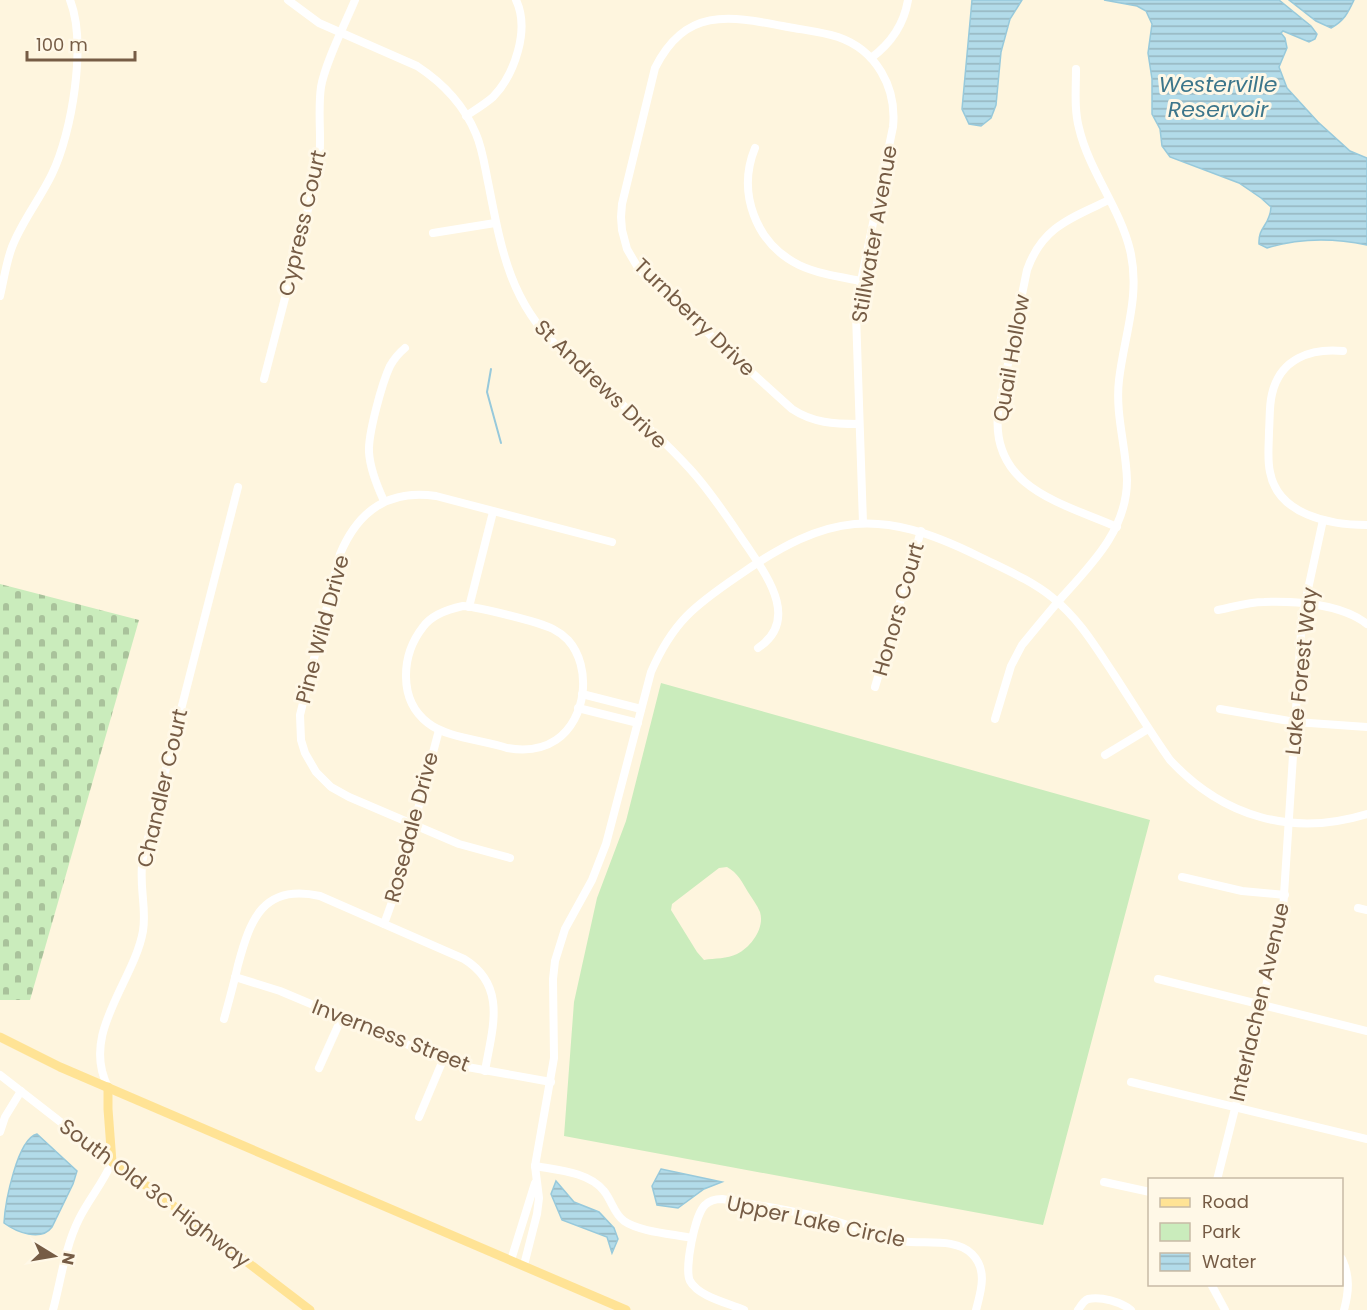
<svg xmlns="http://www.w3.org/2000/svg" width="1367" height="1310" viewBox="0 0 1367 1310" font-family="Poppins,sans-serif">
<style>
.green{fill:#caecbc;fill-rule:evenodd}
.cemetery{fill:url(#cemetery-stones)}
.water{fill:url(#water-rules);stroke:#97c9db;stroke-width:1.5}
.lines{fill:none;stroke-linecap:round;stroke-linejoin:round}
.stream{stroke:#97c9db;stroke-width:2}
.minor{stroke:#fff;stroke-width:8}
.major{stroke:#ffe395;stroke-width:9}
.labels{text-anchor:middle;dominant-baseline:central;stroke-width:6;stroke-linejoin:round;paint-order:stroke}
.street-label{font-size:21px;fill:#765c45;stroke:#fff8e7}
.water-label{font-size:22px;font-style:italic;fill:#3c768b;stroke:#fff8e7}
</style>
<defs>
<pattern id="cemetery-stones" width="16" height="16" patternUnits="userSpaceOnUse" patternTransform="scale(1.5)"><rect width="16" height="16" fill="#caecbc"/><path d="M2 7V4a2 2 0 0 1 4 0v3zM10 15v-3a2 2 0 0 1 4 0v3z" fill="#a9c29b"/></pattern>
<pattern id="water-rules" width="6" height="5" patternUnits="userSpaceOnUse" patternTransform="scale(1.5)"><rect width="6" height="5" fill="#b2dbe9"/><path d="M0 2.5h6" fill="none" stroke="#95b5bf"/></pattern>
</defs>
<rect width="100%" height="100%" fill="#fef5de"/>
<path class="green" d="M661 683 1150 820 1043 1225 564 1136 574 1002 597 898 626 821ZM727 867C738 873 742 882 748 892 752 898 757 905 760 912 765 928 751 947 737 954 727 959 715 958 704 960L697 952 671 910 672 904 719 868Z"/>
<path class="cemetery" d="M0 584 139 620 30 1000H0Z"/>
<g class="water">
<path d="M972 0H1022L1010 19 1001 52 996 105 991 118 981 126 969 124 962 109Z"/>
<path d="M1104 0H1279L1311 26 1317 34 1315 39 1309 42 1283 31 1281 33 1285 38 1287 48 1279 67 1287 88 1318 122 1350 151 1367 158V245C1334 238 1299 238 1267 248L1259 244C1258 226 1270 226 1271 207L1261 198 1239 183 1170 157 1162 146 1160 129 1152 114V79L1148 53 1152 24 1146 11 1137 6Z"/>
<path d="M1289 0H1354C1348 13 1344 21 1331 28L1316 21Z"/>
<path d="M37 1134 77 1171 73 1184 52 1227C41 1242 16 1232 4 1223 5 1203 17 1139 37 1134Z"/>
<path d="M661 1169 722 1182 704 1189 678 1208 657 1205 652 1186Z"/>
<path d="M556 1181 574 1202 599 1212 614 1228 618 1239 612 1253 607 1237 562 1220 551 1194Z"/>
</g>
<g class="lines">
<path class="stream" d="M491 369 487 392 501 443"/>
<g class="minor">
<path d="M288 0 319 23 417 66C443 83 464 105 476 134 483 150 485 169 489 187 501 248 510 301 557 346 601 388 650 425 690 469 712 493 729 520 747 546 767 576 800 620 758 648"/>
<path d="M871 58C890 44 904 24 908 0"/>
<path d="M466 116C475 110 485 104 493 97 515 74 530 29 516 0"/>
<path d="M755 148C737 192 755 243 799 265 818 274 840 277 861 281"/>
<path d="M1109 200C1071 218 1042 227 1027 270L998 413C991 488 1062 503 1117 527"/>
<path d="M433 233 495 223"/>
<path d="M0 296C4 279 6 263 12 247 22 221 40 199 52 174 72 133 87 43 70 0"/>
<path d="M1343 351C1310 348 1280 359 1272 394 1269 406 1270 419 1269 431 1269 444 1267 459 1270 472 1278 515 1330 525 1367 525"/>
<path d="M264 379 318 171C323 143 317 115 321 87 325 63 345 24 355 0"/>
<path d="M859 424C834 424 813 423 792 409L645 276 637 266 627 249 622 230 621 217 622 204 655 68C686 6 730 16 788 27 804 30 822 32 838 37 876 50 897 87 893 127L861 281 856 314 863 523"/>
<path d="M384 501C377 486 370 469 369 452 368 434 382 383 390 366 394 359 399 353 405 348"/>
<path d="M463 606C479 607 539 622 553 629 559 632 564 636 568 640 592 667 587 719 556 740 541 750 524 751 507 748 483 740 447 738 428 723 398 700 401 655 423 627 432 614 449 609 463 606Z"/>
<path d="M469 607 493 512"/>
<path d="M1218 610C1233 607 1249 602 1264 602 1296 601 1341 604 1367 624"/>
<path d="M875 687 921 531"/>
<path d="M582 694 641 709"/>
<path d="M578 708 638 723"/>
<path d="M1220 709 1295 722 1367 727"/>
<path d="M995 719 1011 666 1022 645C1036 628 1049 612 1063 596 1094 562 1127 528 1127 480 1126 446 1115 414 1119 380 1124 336 1141 295 1130 250 1120 208 1089 171 1079 128 1074 109 1076 89 1076 69"/>
<path d="M1105 755 1148 729"/>
<path d="M510 858 459 844 349 797 331 787 316 772 305 753 301 740 300 715 340 554C358 511 388 489 436 496L612 542"/>
<path d="M1182 877 1242 891 1285 895"/>
<path d="M1358 908 1367 910"/>
<path d="M384 924 397 888 439 730"/>
<path d="M235 977 280 991 456 1065 551 1082"/>
<path d="M1158 979 1367 1031"/>
<path d="M224 1019C229 1001 234 983 238 965 250 920 263 883 320 896L464 959C508 986 492 1029 485 1071"/>
<path d="M319 1068 342 1017"/>
<path d="M0 1075 112 1162C103 1183 89 1199 79 1219 65 1247 61 1280 53 1310"/>
<path d="M1131 1082 1367 1139"/>
<path d="M108 1087C80 1033 134 982 143 931 147 907 138 883 143 858L238 487"/>
<path d="M419 1117 443 1060"/>
<path d="M0 1132 5 1117 21 1091"/>
<path d="M535 1166C557 1170 589 1172 604 1191 612 1201 614 1214 624 1221 640 1232 673 1234 692 1238"/>
<path d="M1217 1180 1278 938 1283 910 1302 617 1323 520"/>
<path d="M1104 1182 1150 1192"/>
<path d="M1342 1259C1350 1276 1349 1292 1344 1310"/>
<path d="M511 1260 535 1183"/>
<path d="M524 1265 537 1214 539 1198 535 1166 554 1058 553 979 555 961 565 929 592 880 606 844 651 672C673 622 694 606 738 576 828 513 879 507 978 556 1004 569 1031 580 1053 598 1079 619 1095 646 1113 673 1132 702 1150 732 1170 760 1223 817 1292 837 1367 814"/>
<path d="M1211 1284 1225 1310"/>
<path d="M744 1310C728 1303 699 1297 690 1281 684 1269 695 1214 705 1205 710 1200 716 1199 722 1199 760 1206 799 1211 835 1221 858 1227 878 1238 901 1241 923 1245 955 1237 972 1254 988 1270 981 1291 976 1310"/>
<path d="M1078 1310C1081 1306 1083 1301 1088 1299 1101 1296 1121 1302 1131 1310"/>
</g>
<g class="major">
<path d="M0 1037 60 1067 626 1310"/>
<path d="M108 1087V1109L112 1162 154 1191 310 1310"/>
</g>
</g>
<g class="labels">
<g class="street-label">
<text transform="translate(302 223) rotate(-77)">Cypress Court</text>
<text transform="translate(874 234) rotate(-80)">Stillwater Avenue</text>
<text transform="translate(695 317) rotate(44)">Turnberry Drive</text>
<text transform="translate(1011 358) rotate(-80)">Quail Hollow</text>
<text transform="translate(601 384) rotate(44)">St Andrews Drive</text>
<text transform="translate(898 609) rotate(-74)">Honors Court</text>
<text transform="translate(322 629) rotate(-75)">Pine Wild Drive</text>
<text transform="translate(1301 671) rotate(-84)">Lake Forest Way</text>
<text transform="translate(162 788) rotate(-77)">Chandler Court</text>
<text transform="translate(411 827) rotate(-75)">Rosedale Drive</text>
<text transform="translate(1259 1002) rotate(-77)">Interlachen Avenue</text>
<text transform="translate(391 1035) rotate(21)">Inverness Street</text>
<text transform="translate(155 1193) rotate(37)">South Old 3C Highway</text>
<text transform="translate(816 1221) rotate(12)">Upper Lake Circle</text>
</g>
<g class="water-label">
<text x="1218" y="84">Westerville<tspan x="1218" dy="25">Reservoir</tspan></text>
</g>
</g>
<rect x="1148" y="1178" width="195" height="108" fill="#fff8e7" stroke="#c8baa6" stroke-width="1.5"/>
<rect x="1160" y="1198" width="30" height="9" fill="#ffe395" stroke="#c8baa6" stroke-width="1.5"/>
<text x="1202" y="1208" font-size="18" fill="#765c45">Road</text>
<rect x="1160" y="1223" width="30" height="18" fill="#caecbc" stroke="#c8baa6" stroke-width="1.5"/>
<text x="1202" y="1238" font-size="18" fill="#765c45">Park</text>
<rect x="1160" y="1253" width="30" height="18" fill="url(#water-rules)" stroke="#c8baa6" stroke-width="1.5"/>
<text x="1202" y="1268" font-size="18" fill="#765c45">Water</text>
<g transform="translate(54 1256) rotate(101)" stroke="#fff8e7" stroke-width="4.5" paint-order="stroke">
<path d="M0-4.5L10 22L0 15L-10 22Z" fill="#765c45"/>
<text y="-9" font-size="16" font-weight="bold" text-anchor="middle" fill="#765c45">N</text>
</g>
<path d="M27 51v9h108v-9" fill="none" stroke="#765c45" stroke-width="3"/>
<text x="36" y="51" font-size="18" fill="#765c45" stroke="#fff8e7" stroke-width="4.5" paint-order="stroke">100 m</text>
</svg>
